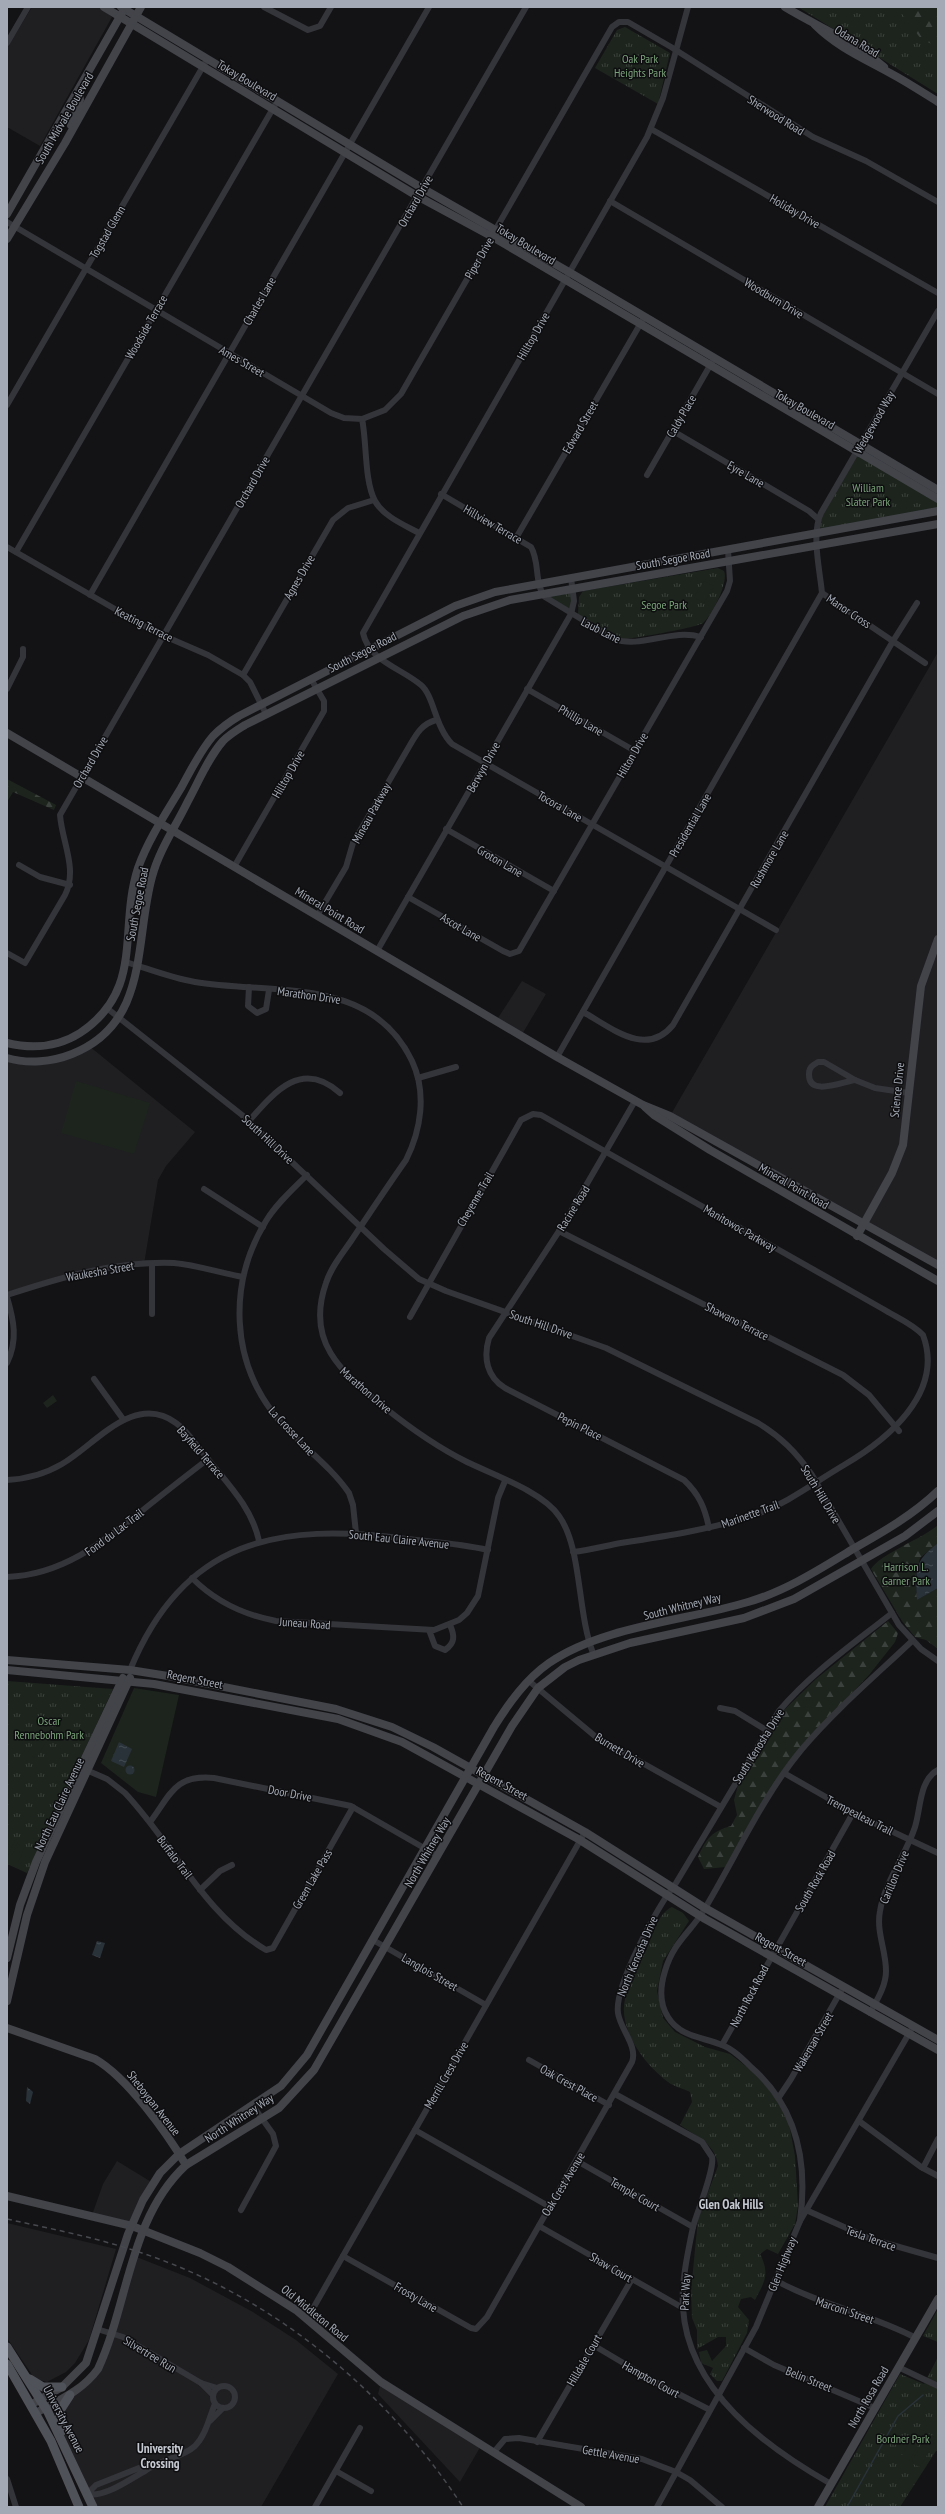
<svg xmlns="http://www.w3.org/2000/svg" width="945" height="2514" viewBox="0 0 945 2514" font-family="'PT Sans Narrow',sans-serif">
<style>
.built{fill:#1f1f22}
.grass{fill:url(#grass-tufts)}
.forest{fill:url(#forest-firs)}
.garden{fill:#1d241d}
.water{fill:url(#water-ripples)}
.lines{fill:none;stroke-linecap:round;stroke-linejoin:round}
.stream{stroke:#293239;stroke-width:1.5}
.street{stroke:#34353a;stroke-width:6}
.secondary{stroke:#42444a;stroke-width:8}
.primary{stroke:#505259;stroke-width:9}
.rail{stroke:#47494f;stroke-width:1.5;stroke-dasharray:5 4;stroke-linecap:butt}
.labels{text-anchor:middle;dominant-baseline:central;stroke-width:3;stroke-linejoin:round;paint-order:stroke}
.street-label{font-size:12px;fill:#a4aab5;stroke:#0e0e10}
.park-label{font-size:12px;fill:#7aa17a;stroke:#0e0e10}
.neighbourhood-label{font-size:13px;font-weight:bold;fill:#c5c9d1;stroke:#0e0e10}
</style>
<defs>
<pattern id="grass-tufts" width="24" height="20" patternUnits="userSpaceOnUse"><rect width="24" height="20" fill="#1d241d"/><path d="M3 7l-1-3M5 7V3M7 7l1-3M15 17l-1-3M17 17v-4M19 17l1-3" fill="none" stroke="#3b413c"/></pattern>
<pattern id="forest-firs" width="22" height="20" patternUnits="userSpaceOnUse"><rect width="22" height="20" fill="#1d241d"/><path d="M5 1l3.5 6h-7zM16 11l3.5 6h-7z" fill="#3b413c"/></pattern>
<pattern id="water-ripples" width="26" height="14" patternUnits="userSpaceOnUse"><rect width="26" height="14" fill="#293239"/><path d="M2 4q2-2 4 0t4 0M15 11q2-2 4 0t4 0" fill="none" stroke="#454d53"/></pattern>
</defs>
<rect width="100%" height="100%" fill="#131315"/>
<g class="built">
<path d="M32 7H99L112 17 40 146 7 127V48Z"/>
<path d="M938 652V1265L670 1116Z"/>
<path d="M522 981 546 994 521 1036 496 1021Z"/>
<path d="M89 1046 195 1132 166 1166 158 1180 144 1264H127L7 1295V1058L45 1061Z"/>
<path d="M117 2161 153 2183 132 2226 92 2215 103 2184Z"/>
<path d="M7 2223 116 2249 89 2340 75 2363 66 2372 47 2382 35 2379 7 2338Z"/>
<path d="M134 2256 190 2278 253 2312 296 2340 338 2374 261 2507H93L65 2444 59 2423 61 2406 98 2369Z"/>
<path d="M381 2382 482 2444 460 2482 378 2394Z"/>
</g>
<g class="grass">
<path d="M798 7H938V94Z"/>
<path d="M625 27 670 53 658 104 595 68 617 30Z"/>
<path d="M857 453 938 499V511L818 534V519Z"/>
<path d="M718 568 724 571C729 582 712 615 703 623 699 627 632 639 624 639 613 638 589 620 578 614L579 597 583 591Z"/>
<path d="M573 589 571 614 553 603 549 594Z"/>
<path d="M7 1681 113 1689 27 1873 7 1864Z"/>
<path d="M672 1907 683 1913 689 1921 663 1961 657 1991 663 2018 675 2032 705 2047 730 2054 756 2074 776 2099 789 2124 795 2156 798 2206 795 2224 778 2254 767 2249 760 2254C770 2274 765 2281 755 2300L751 2297 741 2299 738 2307 749 2320 747 2333 722 2381H717L710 2374 713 2368 701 2363 699 2352 707 2350 712 2361 726 2346V2337H718L697 2349V2330L692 2318 691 2291 698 2219 718 2166C716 2144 696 2136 680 2125L692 2102 690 2092C683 2088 674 2087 668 2082 645 2065 618 2030 625 1999 628 1982 640 1964 647 1948 653 1935 658 1913 672 1907Z"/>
<path d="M938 2309V2342L923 2336Z"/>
<path d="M938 2357V2451H936L900 2507H825L900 2374 924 2384Z"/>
</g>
<g class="forest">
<path d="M900 7H935L938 11V47L921 39 900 11Z"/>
<path d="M7 779 56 805 54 810 13 792 7 802Z"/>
<path d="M938 1525V1543L920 1558 916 1574 917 1600 938 1588V1649L926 1640 915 1637 902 1621 871 1569C880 1554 922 1539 938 1525Z"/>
<path d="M888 1621 898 1633 895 1642 869 1675 802 1745 726 1867 704 1869 698 1857C706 1839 712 1831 731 1826L737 1815 734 1800 738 1785 781 1713 816 1679Z"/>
</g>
<g class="garden">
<path d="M704 581 714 586 704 603 694 597Z"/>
<path d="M76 1081 150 1103 134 1154 61 1133Z"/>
<path d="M53 1395 57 1401 47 1408 43 1403Z"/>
<path d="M134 1688 179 1695 156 1797 138 1792 101 1763Z"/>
<path d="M36 1736 46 1741 37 1758 28 1754Z"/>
<path d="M7 1836 15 1840 7 1858Z"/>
<path d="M18 1841 26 1845 18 1863 10 1859Z"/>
<path d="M921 2429 936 2438 932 2445 917 2436Z"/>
<path d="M911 2439 919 2444 909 2461 901 2457Z"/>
<path d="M921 2445 930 2450 920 2467 911 2463Z"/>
</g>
<g class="water">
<path d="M938 1543V1588L917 1600C916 1570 913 1562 938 1543Z"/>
<path d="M119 1742 132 1749 124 1767 111 1761Z"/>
<circle cx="130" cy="1770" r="4.5"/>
<path d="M97 1941 105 1943 100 1958 92 1955Z"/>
<path d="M27 2087 33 2092 30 2104 26 2101Z"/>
</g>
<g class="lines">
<path class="stream" d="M847 2507 898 2416 923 2395"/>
<g class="street">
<path d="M264 7 308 30 320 26 331 7"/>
<path d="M688 7 663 98 647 137 363 633C369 661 401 668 421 685 434 696 435 727 452 744L776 930"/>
<path d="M7 43 28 7"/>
<path d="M651 129 938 293"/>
<path d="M610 201 938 394"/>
<path d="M7 222 331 413 344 418 362 419C367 442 364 480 375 501 383 516 404 525 419 533"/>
<path d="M7 405 205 63"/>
<path d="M362 419 385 410 401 394 612 27 619 22H628L671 47 813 137 866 161 938 202"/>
<path d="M673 431 809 511 818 519"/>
<path d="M647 475 712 362"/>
<path d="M441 494 531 547C540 562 534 584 545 597L614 639C641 649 672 628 701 637"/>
<path d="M516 538 642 321"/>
<path d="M7 547 155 632 208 655 243 675 250 682 266 714"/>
<path d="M16 552 275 105"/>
<path d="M90 595 429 7"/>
<path d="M925 663 822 593C820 571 811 534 821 513L938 311"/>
<path d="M243 675 333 520 348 508 374 500"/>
<path d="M7 689 23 657V649"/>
<path d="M527 689 635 751"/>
<path d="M446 829 554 891"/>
<path d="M19 865 40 877 70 885"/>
<path d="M234 867 324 711V701L311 679"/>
<path d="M408 897 503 951 510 954 519 951 727 591 730 581 728 550"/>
<path d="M317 916 346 867 353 843 410 745C417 733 422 724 436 720"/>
<path d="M377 951 571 614 574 601 571 578"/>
<path d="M7 953 25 963 65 895C78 869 62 842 60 815L526 7"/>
<path d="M126 962C149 969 171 978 195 982 273 995 371 975 412 1061 427 1093 421 1130 406 1160 387 1187 369 1214 351 1241 342 1254 331 1267 326 1283 305 1343 342 1372 384 1407 410 1428 437 1447 467 1462 494 1475 543 1492 559 1516 582 1548 577 1612 593 1653"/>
<path d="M249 987 248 1006 257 1013 266 1009 269 990"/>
<path d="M108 1009 242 1115 384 1249 419 1279 446 1291 606 1348 758 1423C781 1437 796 1452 812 1475L899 1625 921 1649 938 1661"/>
<path d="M583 1012C612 1028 646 1058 673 1025L893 641 917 603"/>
<path d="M557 1057 822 593"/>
<path d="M818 1062H824L855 1080C842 1082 808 1097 809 1074 809 1067 813 1065 818 1062Z"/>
<path d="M418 1078 456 1067"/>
<path d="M855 1080 875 1088 909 1093"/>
<path d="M635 1101 563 1225 489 1338C483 1358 487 1377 505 1388L684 1480C699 1494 705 1508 709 1528"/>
<path d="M249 1121C275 1091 302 1059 340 1093"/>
<path d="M307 1175C293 1189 277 1203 266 1221 228 1283 230 1362 278 1419 300 1445 330 1465 349 1493L353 1505 356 1533"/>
<path d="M204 1189 263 1227"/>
<path d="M559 1231 843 1375 869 1395 899 1431"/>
<path d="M7 1295C62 1277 115 1261 174 1263 197 1265 220 1273 243 1277"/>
<path d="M7 1297C14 1321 18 1340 7 1363"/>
<path d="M152 1314V1264"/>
<path d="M410 1317 521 1120 533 1114 541 1115 883 1309C896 1317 913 1324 923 1335 945 1394 885 1441 844 1465 815 1482 788 1503 757 1514 713 1529 667 1536 621 1543 605 1546 589 1550 573 1552"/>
<path d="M94 1379 123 1419"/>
<path d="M7 1480C26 1479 45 1474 62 1464 95 1445 134 1392 176 1423 189 1432 197 1447 208 1459 228 1484 252 1508 259 1541"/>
<path d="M7 1577C62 1575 102 1543 143 1510 164 1493 186 1476 208 1459"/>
<path d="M192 1578C215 1601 244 1615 276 1621L434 1630 459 1620 467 1613 478 1596 498 1498 505 1481"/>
<path d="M429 1630 435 1646 445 1650C455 1643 455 1636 450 1625"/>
<path d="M130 1670C184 1539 278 1522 407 1539 434 1542 462 1544 488 1550"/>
<path d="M529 1681 596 1737 721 1807"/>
<path d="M720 1708 735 1711 766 1730"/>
<path d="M84 1769 107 1779 125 1793C174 1845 203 1913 266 1950L273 1948 353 1807"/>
<path d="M784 1773 859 1816 938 1853"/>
<path d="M150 1822C170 1796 174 1774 214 1778L351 1806 438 1856"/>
<path d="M200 1890 220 1871 232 1865"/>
<path d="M373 1940 486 2005"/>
<path d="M870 2013C877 2000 886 1986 886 1971 886 1950 876 1932 880 1911 885 1881 906 1855 915 1827 921 1808 919 1780 938 1770"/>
<path d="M722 2045 853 1813"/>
<path d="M529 2060 609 2105"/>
<path d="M615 2094 702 2142 712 2157C715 2169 697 2212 693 2227 688 2252 681 2282 683 2308 688 2391 766 2447 831 2484"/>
<path d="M779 2097 791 2079 841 1991"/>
<path d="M859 2121 921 2167 938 2176"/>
<path d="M415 2130 550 2207"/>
<path d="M577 2161 693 2227"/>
<path d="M923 2168 938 2139"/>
<path d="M241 2210 276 2146 273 2134 253 2106"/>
<path d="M806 2210 871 2239 938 2258"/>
<path d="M800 2221C808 2163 797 2107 751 2067 743 2059 733 2049 722 2045 703 2037 680 2037 668 2017 659 2003 660 1987 665 1971 674 1941 690 1933 704 1910 736 1857 762 1797 802 1749 835 1710 875 1676 912 1641"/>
<path d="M539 2226 683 2308"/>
<path d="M343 2256 471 2328 476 2329 487 2317 632 2062C638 2046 620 2029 618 2013 614 1986 658 1906 676 1883L779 1711C811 1673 853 1644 892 1613"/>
<path d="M775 2280C820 2305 871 2314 916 2338"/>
<path d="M307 2319 585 1832"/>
<path d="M97 2329 123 2337 201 2383 217 2388"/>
<path d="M593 2345 657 2383 710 2410"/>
<path d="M744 2348 774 2365 875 2408"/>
<path d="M898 2367 938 2386"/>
<path d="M201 2383 213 2395"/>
<circle cx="224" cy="2397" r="11"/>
<path d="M210 2421 223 2408"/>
<path d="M537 2442 632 2279"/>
<path d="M494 2452 505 2439 519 2438 642 2459 676 2472 690 2480 722 2507"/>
<path d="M151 2466H144L96 2485 87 2494C105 2498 130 2479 145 2471 159 2460 182 2458 195 2446 206 2435 209 2418 215 2404"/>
<path d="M336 2471 371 2491"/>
<path d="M7 2479 16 2507"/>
<path d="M315 2507 360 2428"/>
<path d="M657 2507 756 2327 800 2221 911 2030"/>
</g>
<g class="secondary">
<path d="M104 7 417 196 491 236 938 499"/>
<path d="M121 7 422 188 569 272 938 490"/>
<path d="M785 7C818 27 854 41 884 67"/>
<path d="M815 25C837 47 863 58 890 73 907 82 922 92 938 102"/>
<path d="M71 125 80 100 79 92"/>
<path d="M7 214 122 13"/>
<path d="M7 239 65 143 141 7"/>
<path d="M7 733 557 1057 643 1105 670 1116 938 1265"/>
<path d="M7 1043C32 1049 58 1047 80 1033 145 990 118 930 138 868 148 840 166 813 181 788 191 770 200 751 213 736 221 728 229 722 239 716L455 606 495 592 938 511"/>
<path d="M7 1058C28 1064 52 1062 72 1054 150 1023 134 942 152 877 159 850 176 826 188 801 199 781 208 758 223 741 230 734 237 730 245 725L463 616 510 600 938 524"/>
<path d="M645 1107 654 1115 710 1150 938 1281"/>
<path d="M857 1236 892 1173 903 1145 921 986 938 939"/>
<path d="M7 1660 130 1670 168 1676 336 1709 392 1727 433 1747 585 1832 705 1908 938 2040"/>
<path d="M7 1670 154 1684 338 1719 402 1742 580 1840 705 1919 938 2050"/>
<path d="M7 1958 20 1905 36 1862 123 1678"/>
<path d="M7 2001 27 1915 45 1862 130 1678"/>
<path d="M7 2028 95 2059C128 2078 166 2132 186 2165"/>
<path d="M7 2196 132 2226 200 2253 228 2267 296 2310 381 2382 581 2507"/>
<path d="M32 2404 62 2387 86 2363 128 2234 143 2200 160 2173 179 2154 281 2086 307 2055 494 1727C509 1703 526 1679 549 1663 603 1626 685 1621 748 1602 786 1591 820 1569 853 1549 883 1532 913 1515 938 1491"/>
<path d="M36 2413C59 2400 82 2391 98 2369 129 2302 129 2218 186 2165L279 2108 314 2070 512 1726 538 1688 565 1667 579 1660 630 1643 744 1618 794 1599 905 1536 938 1511"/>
<path d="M818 2507 938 2299"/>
</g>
<g class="primary">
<path d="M7 2347 48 2412 93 2507"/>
<path d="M7 2364 51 2441 79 2507"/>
<path d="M30 2379 43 2387H62"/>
<path d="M62 2431 59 2412 70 2395"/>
</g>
<path class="rail" d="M7 2219C52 2229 98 2238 142 2253 274 2297 387 2391 463 2507"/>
</g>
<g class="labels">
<g class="street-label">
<text transform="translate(857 41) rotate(31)">Odana Road</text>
<text transform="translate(247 80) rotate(31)">Tokay Boulevard</text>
<text transform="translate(776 115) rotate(32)">Sherwood Road</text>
<text transform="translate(64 118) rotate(-60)">South Midvale Boulevard</text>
<text transform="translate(415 201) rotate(-60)">Orchard Drive</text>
<text transform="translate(795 211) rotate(30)">Holiday Drive</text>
<text transform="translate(107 232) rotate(-60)">Togstad Glenn</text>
<text transform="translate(526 244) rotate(31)">Tokay Boulevard</text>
<text transform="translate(479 258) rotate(-60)">Piper Drive</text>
<text transform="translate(774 298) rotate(31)">Woodburn Drive</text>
<text transform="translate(259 301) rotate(-60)">Charles Lane</text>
<text transform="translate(146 327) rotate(-60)">Woodside Terrace</text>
<text transform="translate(533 336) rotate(-60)">Hilltop Drive</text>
<text transform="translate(242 361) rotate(30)">Ames Street</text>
<text transform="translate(805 409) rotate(30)">Tokay Boulevard</text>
<text transform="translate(681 416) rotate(-60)">Caldy Place</text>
<text transform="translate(874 422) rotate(-60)">Wedgewood Way</text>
<text transform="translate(580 427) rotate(-60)">Edward Street</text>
<text transform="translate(746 474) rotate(30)">Eyre Lane</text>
<text transform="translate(252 482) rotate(-60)">Orchard Drive</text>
<text transform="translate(493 524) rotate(30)">Hillview Terrace</text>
<text transform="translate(673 559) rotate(-10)">South Segoe Road</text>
<text transform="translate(299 577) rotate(-60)">Agnes Drive</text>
<text transform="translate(849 611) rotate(34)">Manor Cross</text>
<text transform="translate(144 624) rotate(27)">Keating Terrace</text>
<text transform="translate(601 630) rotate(27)">Laub Lane</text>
<text transform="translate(362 652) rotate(-27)">South Segoe Road</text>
<text transform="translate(581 720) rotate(30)">Phillip Lane</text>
<text transform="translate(632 755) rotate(-60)">Hilton Drive</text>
<text transform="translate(90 762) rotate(-60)">Orchard Drive</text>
<text transform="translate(483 767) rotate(-61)">Berwyn Drive</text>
<text transform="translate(288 774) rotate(-60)">Hilltop Drive</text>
<text transform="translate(560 806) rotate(30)">Tocora Lane</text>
<text transform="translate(371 813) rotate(-61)">Mineau Parkway</text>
<text transform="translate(690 825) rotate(-60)">Presidential Lane</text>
<text transform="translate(769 859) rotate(-60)">Rushmore Lane</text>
<text transform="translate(500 861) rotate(30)">Groton Lane</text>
<text transform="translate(137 904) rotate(-79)">South Segoe Road</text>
<text transform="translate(330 910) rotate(31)">Mineral Point Road</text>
<text transform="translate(461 927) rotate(30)">Ascot Lane</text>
<text transform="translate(309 995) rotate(8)">Marathon Drive</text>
<text transform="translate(897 1090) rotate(-84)">Science Drive</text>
<text transform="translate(268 1139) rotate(43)">South Hill Drive</text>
<text transform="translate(794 1186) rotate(30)">Mineral Point Road</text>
<text transform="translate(475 1199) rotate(-60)">Cheyenne Trail</text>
<text transform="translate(573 1208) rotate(-58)">Racine Road</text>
<text transform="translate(740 1228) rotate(30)">Manitowoc Parkway</text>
<text transform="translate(100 1271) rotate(-10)">Waukesha Street</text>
<text transform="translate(737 1321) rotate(27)">Shawano Terrace</text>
<text transform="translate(541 1324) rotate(19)">South Hill Drive</text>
<text transform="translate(366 1390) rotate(41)">Marathon Drive</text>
<text transform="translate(580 1426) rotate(27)">Pepin Place</text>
<text transform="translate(292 1431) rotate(47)">La Crosse Lane</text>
<text transform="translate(201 1452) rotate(49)">Bayfield Terrace</text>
<text transform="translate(821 1494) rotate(59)">South Hill Drive</text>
<text transform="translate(750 1514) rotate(-20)">Marinette Trail</text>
<text transform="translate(114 1532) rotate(-37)">Fond du Lac Trail</text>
<text transform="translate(399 1539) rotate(6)">South Eau Claire Avenue</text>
<text transform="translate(682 1606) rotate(-14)">South Whitney Way</text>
<text transform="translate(305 1623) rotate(4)">Juneau Road</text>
<text transform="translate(195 1679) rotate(11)">Regent Street</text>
<text transform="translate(758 1746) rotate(-58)">South Kenosha Drive</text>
<text transform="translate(620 1750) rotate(31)">Burnett Drive</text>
<text transform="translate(502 1783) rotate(29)">Regent Street</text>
<text transform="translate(290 1793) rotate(11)">Door Drive</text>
<text transform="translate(59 1804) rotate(-65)">North Eau Claire Avenue</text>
<text transform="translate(860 1815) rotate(27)">Trempealeau Trail</text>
<text transform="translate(427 1852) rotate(-60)">North Whitney Way</text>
<text transform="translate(175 1857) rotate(53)">Buffalo Trail</text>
<text transform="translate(894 1877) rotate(-67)">Carillon Drive</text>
<text transform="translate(312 1879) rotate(-60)">Green Lake Pass</text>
<text transform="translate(815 1881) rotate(-60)">South Rock Road</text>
<text transform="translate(781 1949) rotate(29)">Regent Street</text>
<text transform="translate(637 1956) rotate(-67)">North Kenosha Drive</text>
<text transform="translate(430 1972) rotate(30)">Langlois Street</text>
<text transform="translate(749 1996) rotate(-62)">North Rock Road</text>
<text transform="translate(813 2042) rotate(-60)">Wakeman Street</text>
<text transform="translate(446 2075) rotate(-60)">Merrill Crest Drive</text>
<text transform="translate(569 2083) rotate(29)">Oak Crest Place</text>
<text transform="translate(154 2103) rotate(52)">Sheboygan Avenue</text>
<text transform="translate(239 2118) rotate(-33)">North Whitney Way</text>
<text transform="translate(563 2184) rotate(-59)">Oak Crest Avenue</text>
<text transform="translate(635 2194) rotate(30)">Temple Court</text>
<text transform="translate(871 2238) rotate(20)">Tesla Terrace</text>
<text transform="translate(782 2264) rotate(-68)">Glen Highway</text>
<text transform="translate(611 2267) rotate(30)">Shaw Court</text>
<text transform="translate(685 2292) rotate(-87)">Park Way</text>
<text transform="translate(416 2297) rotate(30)">Frosty Lane</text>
<text transform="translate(845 2310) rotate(19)">Marconi Street</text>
<text transform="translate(315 2313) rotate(39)">Old Middleton Road</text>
<text transform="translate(150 2354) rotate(31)">Silvertree Run</text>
<text transform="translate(584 2360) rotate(-60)">Hilldale Court</text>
<text transform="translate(651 2379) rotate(29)">Hampton Court</text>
<text transform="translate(809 2379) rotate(22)">Belin Street</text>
<text transform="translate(868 2397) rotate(-60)">North Rosa Road</text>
<text transform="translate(64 2419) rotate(62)">University Avenue</text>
<text transform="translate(611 2454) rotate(10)">Gettle Avenue</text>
</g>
<g class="park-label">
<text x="640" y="58">Oak Park<tspan x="640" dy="14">Heights Park</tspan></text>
<text x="868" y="487">William<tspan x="868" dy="14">Slater Park</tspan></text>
<text x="664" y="604">Segoe Park</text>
<text x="906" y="1566">Harrison L.<tspan x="906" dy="14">Garner Park</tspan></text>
<text x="49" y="1720">Oscar<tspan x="49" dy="14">Rennebohm Park</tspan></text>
<text x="903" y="2438">Bordner Park</text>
</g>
<g class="neighbourhood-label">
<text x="731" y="2204">Glen Oak Hills</text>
<text x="160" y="2448">University<tspan x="160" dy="15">Crossing</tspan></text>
</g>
</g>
<rect width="945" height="2514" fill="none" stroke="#a4aab5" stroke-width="16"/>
</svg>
